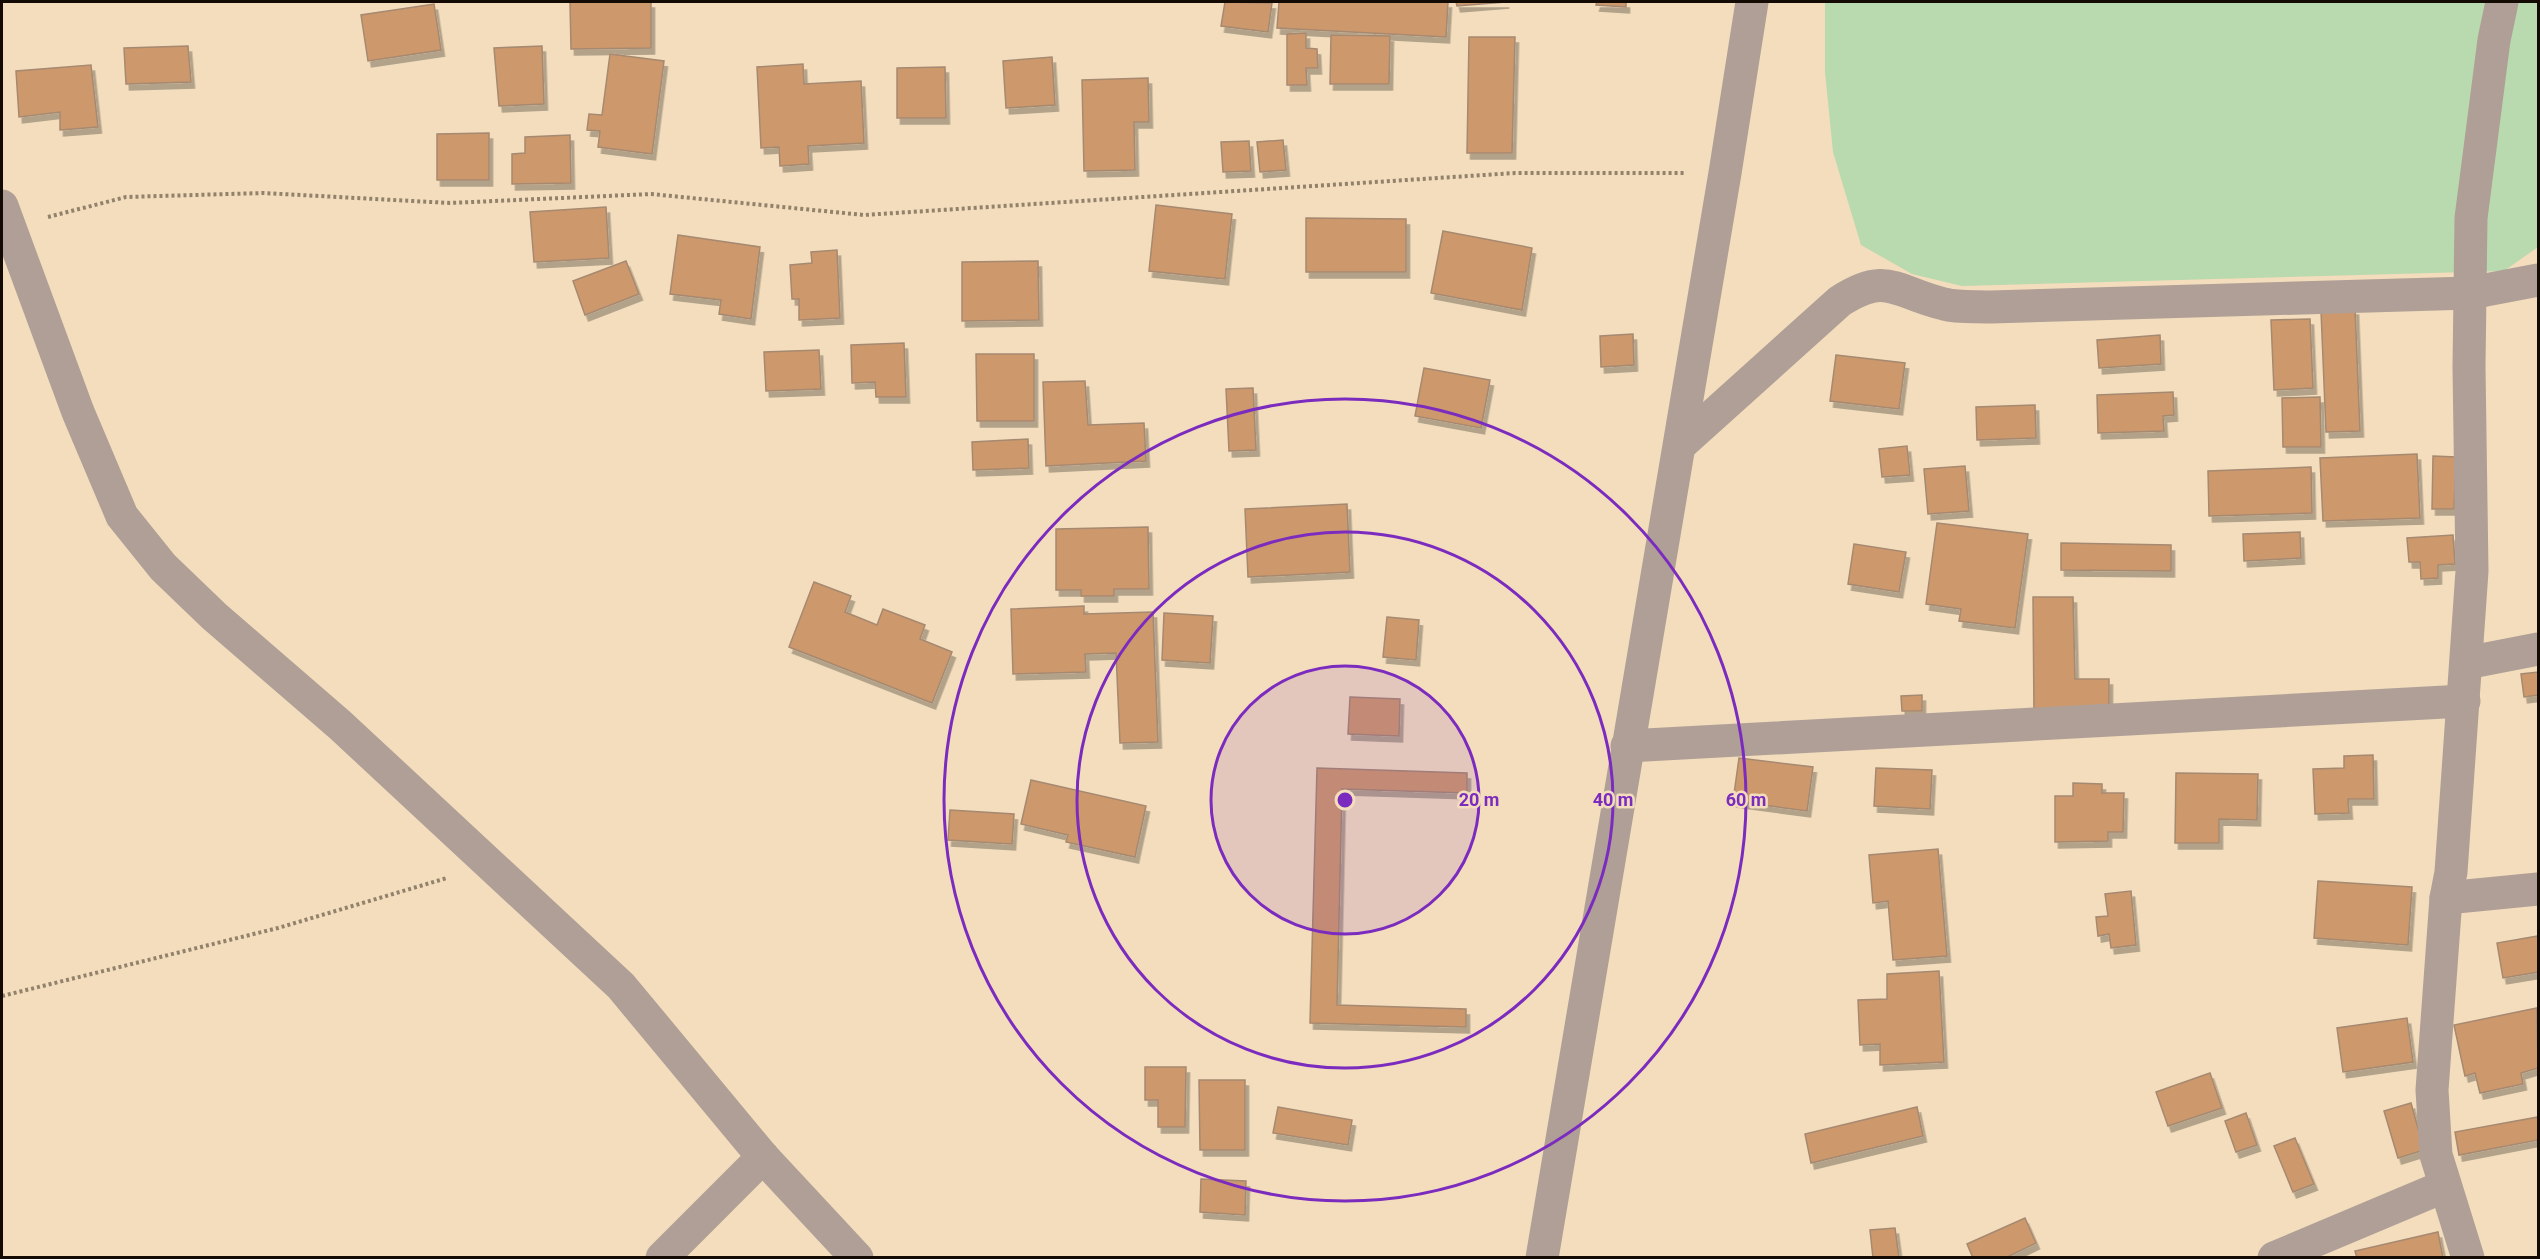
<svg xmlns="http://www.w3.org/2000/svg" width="2540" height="1259" viewBox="0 0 2540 1259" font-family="Roboto,sans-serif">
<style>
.green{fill:#b9d9ae}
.building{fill:#cd996c;stroke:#a68971;stroke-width:1.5;filter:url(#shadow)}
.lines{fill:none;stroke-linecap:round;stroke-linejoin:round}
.path{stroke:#92826c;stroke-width:4;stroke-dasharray:3 3;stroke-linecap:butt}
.minor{stroke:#af9f97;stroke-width:33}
.ring{fill:none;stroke:#7b2cbf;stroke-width:3}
.centre{fill:#7b2cbf;stroke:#f3ddbc;stroke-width:3}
.ring-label{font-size:18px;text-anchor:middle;font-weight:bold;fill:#7b2cbf;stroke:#f3ddbc;stroke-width:5;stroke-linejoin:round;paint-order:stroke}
</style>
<defs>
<filter id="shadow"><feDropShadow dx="3.5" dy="6" stdDeviation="0" flood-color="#0004"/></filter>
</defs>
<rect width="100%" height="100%" fill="#f3ddbc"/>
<path class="green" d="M1825 2H2538V247L2504 271 1962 286 1912 274 1861 245 1833 152 1825 72Z"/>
<g class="building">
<path d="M570 2H651V48L571 49Z"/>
<path d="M1225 2 1272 3 1268 32 1221 26Z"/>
<path d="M1279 2H1448L1446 37 1277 28Z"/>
<path d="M1456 2H1506L1457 6Z"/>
<path d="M1597 2H1626V7L1596 5Z"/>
<path d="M434 4 441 50 368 61 361 15Z"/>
<path d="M1306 33V48L1317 49 1318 68H1306L1307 85H1287V34Z"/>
<path d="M1331 35 1390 36 1389 84H1330Z"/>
<path d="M1469 37H1515L1512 153H1467Z"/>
<path d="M188 46 191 82 126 84 124 48Z"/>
<path d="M542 46 544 104 499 106 494 48Z"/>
<path d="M610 54 664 61 652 154 598 147 600 131 587 130 589 114 602 115Z"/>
<path d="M1052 57 1055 105 1006 108 1003 61Z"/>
<path d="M803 64 804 84 861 81 864 143 808 146 809 164 780 166 779 147 761 148 757 67Z"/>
<path d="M91 65 98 127 60 130V112L19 117 16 71Z"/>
<path d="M945 67 946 118H897V68Z"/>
<path d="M1148 78 1149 122H1134L1135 170 1084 171 1082 80Z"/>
<path d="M489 133V180H437V134Z"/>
<path d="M570 135 571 183 512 184V154L525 153V137Z"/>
<path d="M1283 140 1286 170 1260 172 1257 142Z"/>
<path d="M1249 141 1251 171 1223 172 1221 142Z"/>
<path d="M1156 205 1232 214 1225 279 1149 271Z"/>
<path d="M606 207 609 258 534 262 530 212Z"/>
<path d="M1306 218 1406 219V272H1306Z"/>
<path d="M1443 231 1532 248 1522 310 1431 293Z"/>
<path d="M678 235 760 247 751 319 719 314 721 300 670 294Z"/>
<path d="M837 250 840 318 799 320V299H792L790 265 812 263 811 252Z"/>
<path d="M626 261 639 294 585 315 573 281Z"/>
<path d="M1038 261 1039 320 962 321V262Z"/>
<path d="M2355 309 2360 431 2326 432 2321 311Z"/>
<path d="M2310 319 2313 388 2274 390 2271 320Z"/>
<path d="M1633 334 1634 365 1601 367 1600 336Z"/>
<path d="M2160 335 2161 364 2099 368 2097 340Z"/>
<path d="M904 343 906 397H876L875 382 852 383 851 345Z"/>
<path d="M819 350 821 389 766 391 764 352Z"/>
<path d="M976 354H1034V421H977Z"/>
<path d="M1836 355 1905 363 1899 409 1830 401Z"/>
<path d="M1424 368 1490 380 1481 428 1415 416Z"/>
<path d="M1085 381 1088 425 1144 423 1146 461 1046 466 1043 382Z"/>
<path d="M1253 388 1256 450 1229 451 1226 389Z"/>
<path d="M2173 392 2174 415 2163 416 2164 431 2098 433 2097 395Z"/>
<path d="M2320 397 2321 447H2283L2282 398Z"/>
<path d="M2035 405 2036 438 1977 440 1976 407Z"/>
<path d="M1028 439 1029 468 973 470 972 442Z"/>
<path d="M1907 446 1910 475 1882 477 1879 449Z"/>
<path d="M2417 454 2420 518 2323 521 2320 458Z"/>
<path d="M2433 456 2456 457 2454 509H2432Z"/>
<path d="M1965 466 1969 511 1928 514 1924 469Z"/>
<path d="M2311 467 2312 513 2209 516 2208 471Z"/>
<path d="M1347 504 1350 572 1248 577 1245 509Z"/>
<path d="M1937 523 2028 534 2015 628 1959 621 1961 609 1926 604Z"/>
<path d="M1148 527 1149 589H1114V596H1081V590H1056V529Z"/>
<path d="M2300 532 2301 558 2244 561 2243 534Z"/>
<path d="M2453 535 2455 564 2438 565V578L2421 579 2420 562H2409L2407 538Z"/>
<path d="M2061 543 2171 545V571L2061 570Z"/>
<path d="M1854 544 1906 552 1899 592 1848 584Z"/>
<path d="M814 582 851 596 845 612 877 625 883 609 925 625 920 639 952 652 932 703 789 647Z"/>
<path d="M2033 597H2073L2075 679H2109V712L2034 713Z"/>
<path d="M1084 606V614L1153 612 1158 742 1120 743 1116 653 1085 654 1086 672 1013 674 1011 609Z"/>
<path d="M1164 613 1213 616 1210 663 1162 660Z"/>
<path d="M1387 617 1419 620 1416 660 1383 657Z"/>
<path d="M2538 672V695L2524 697 2521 674Z"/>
<path d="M1922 695V711H1902L1901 696Z"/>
<path d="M1350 697 1400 699 1399 736 1348 734Z"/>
<path d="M2373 755 2374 799H2348L2349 813 2315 814 2313 769 2344 768V756Z"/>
<path d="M1739 758 1813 767 1807 811 1733 801Z"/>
<path d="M1317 768 1467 773V793L1342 789 1337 1005 1466 1009V1027L1310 1023Z"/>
<path d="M1876 768 1932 770 1930 809 1874 806Z"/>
<path d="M2176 773 2258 774 2257 820 2219 819V843H2175Z"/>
<path d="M1031 780 1146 806 1135 857 1066 842 1068 835 1021 824Z"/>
<path d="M2073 783 2102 784V793H2124L2123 832H2108V841L2055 842V796H2073Z"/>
<path d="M950 810 1014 814 1012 844 948 840Z"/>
<path d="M1938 849 1947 956 1893 960 1888 901 1873 903 1869 855Z"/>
<path d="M2318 881 2412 887 2408 945 2314 938Z"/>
<path d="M2131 891 2136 945 2111 948 2109 934 2098 936 2096 917 2108 916 2105 894Z"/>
<path d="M2538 936V972L2503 978 2497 943Z"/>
<path d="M1939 971 1944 1062 1880 1065V1044L1860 1045 1858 1000 1887 999V974Z"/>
<path d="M2537 1008 2538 1068 2521 1073 2523 1084 2480 1093 2475 1073 2465 1076 2454 1025Z"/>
<path d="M2407 1018 2413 1062 2343 1072 2337 1028Z"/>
<path d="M1145 1067H1186L1185 1127H1158V1100H1145Z"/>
<path d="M2210 1073 2222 1108 2168 1126 2156 1092Z"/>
<path d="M1199 1080H1245V1150H1200Z"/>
<path d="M2411 1103 2424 1150 2398 1158 2384 1111Z"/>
<path d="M1278 1107 1352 1120 1348 1145 1273 1133Z"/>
<path d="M1917 1107 1923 1136 1811 1163 1805 1134Z"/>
<path d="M2246 1113 2257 1145 2236 1152 2225 1121Z"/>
<path d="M2538 1117V1140L2459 1155 2455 1132Z"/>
<path d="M2295 1138 2314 1184 2293 1192 2274 1146Z"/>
<path d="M1201 1179 1246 1181 1245 1215 1200 1212Z"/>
<path d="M2025 1218 2036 1243 2005 1258H1973L1967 1244Z"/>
<path d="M1895 1228 1899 1258H1873L1870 1230Z"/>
<path d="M2438 1232 2443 1258H2357L2355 1251Z"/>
</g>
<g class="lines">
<g class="path">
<path d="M48 217 126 197 263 193 450 203 651 194 864 215 1515 173H1685"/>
<path d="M2 996 278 928 447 878"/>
</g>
<g class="minor">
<path d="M2 206 78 412 122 516 163 567 214 616 340 725 621 986 763 1157 857 1258"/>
<path d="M1680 445 1840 301C1888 270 1896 293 1944 304 1959 308 1976 306 1991 307L2470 293 2538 280"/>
<path d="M2466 663 2538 649"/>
<path d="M1627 746 2464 701"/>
<path d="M2446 898 2538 889"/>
<path d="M662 1258 763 1157"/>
<path d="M1542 1258 1725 173 1752 2"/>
<path d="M2274 1258 2445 1186"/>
<path d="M2468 1258 2436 1155 2432 1090 2446 898 2451 872 2472 571 2469 367 2471 218 2494 40 2502 2"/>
</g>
</g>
<circle cx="1345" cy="800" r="134" fill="#7b2cbf" fill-opacity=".12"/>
<g class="ring">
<circle cx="1345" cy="800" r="134"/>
<circle cx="1345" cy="800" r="268"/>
<circle cx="1345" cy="800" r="401"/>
</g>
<circle cx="1345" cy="800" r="9" class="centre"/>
<g class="ring-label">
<text x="1479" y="806">20 m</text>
<text x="1613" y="806">40 m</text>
<text x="1746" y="806">60 m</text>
</g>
<rect width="2540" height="1259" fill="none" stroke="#130b03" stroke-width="6"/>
</svg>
